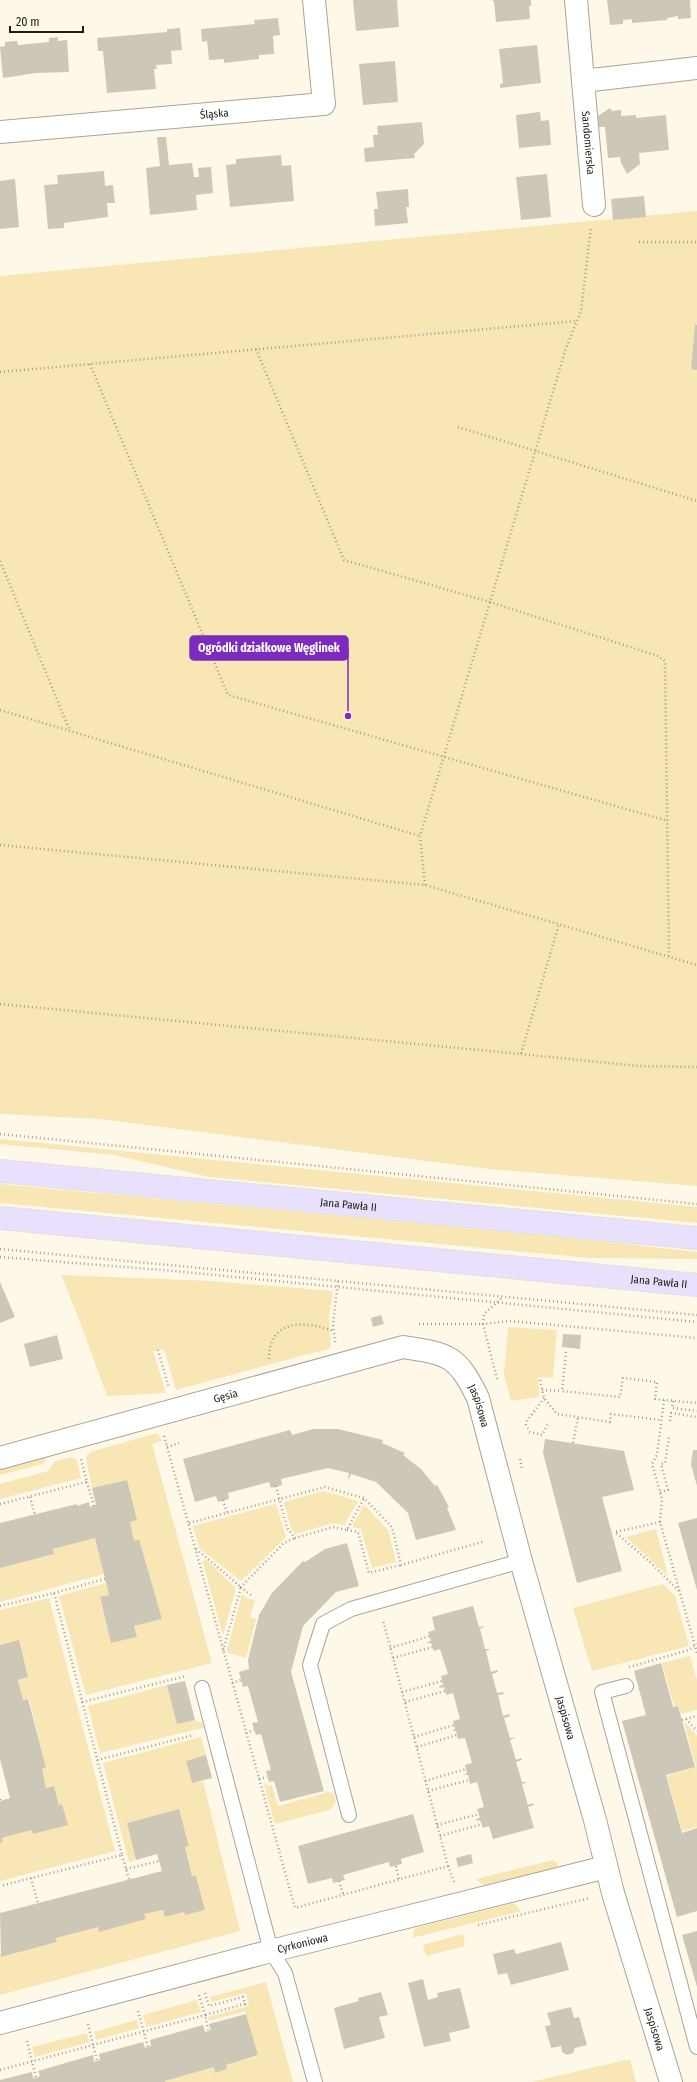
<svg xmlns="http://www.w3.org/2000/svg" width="697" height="2082" viewBox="0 0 697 2082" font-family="'Fira Sans Condensed',sans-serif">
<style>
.green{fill:#f8e6b4}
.building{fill:#cdc7b7}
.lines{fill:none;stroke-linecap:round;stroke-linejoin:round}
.lane-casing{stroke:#a9a495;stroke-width:16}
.street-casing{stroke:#a9a495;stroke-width:24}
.primary-casing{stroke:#e0dfdf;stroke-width:24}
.path{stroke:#a5a094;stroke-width:2.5;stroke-dasharray:1 3;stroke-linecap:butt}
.lane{stroke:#fff;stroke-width:14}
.street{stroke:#fff;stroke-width:22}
.primary{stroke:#e9e0fe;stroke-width:22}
.labels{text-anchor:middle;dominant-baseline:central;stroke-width:3;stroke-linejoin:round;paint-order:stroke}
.street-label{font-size:11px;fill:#1f1c17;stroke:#fef8e8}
.leader{fill:none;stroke:#7b2cbf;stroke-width:1.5}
.callout-dot{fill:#7b2cbf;stroke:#fef8e8;stroke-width:1.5}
.callout{fill:#7b2cbf;stroke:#7b2cbf;stroke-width:1.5}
.callout-label{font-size:12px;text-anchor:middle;font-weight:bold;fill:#fff}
</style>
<rect width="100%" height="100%" fill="#fef8e8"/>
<g class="green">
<path d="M697 211V1186L489 1169 100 1119 0 1114V276Z"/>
<path d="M0 1139 697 1207V1223L209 1177 114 1155 0 1144Z"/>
<path d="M0 1184 530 1233 697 1252V1259L590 1258 0 1203Z"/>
<path d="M61 1275 212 1281 333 1291 329 1316 331 1348 176 1390 164 1349 153 1351 166 1393 107 1396 77 1314Z"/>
<path d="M508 1327 557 1330 553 1378 538 1377 539 1397 511 1401 504 1375Z"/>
<path d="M157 1433 162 1441 152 1444 212 1663 86 1695 59 1596 106 1583 109 1595 100 1598 111 1643 137 1637 134 1626 162 1619 139 1539 134 1541 130 1522 137 1520 127 1480 92 1488 86 1458 90 1452Z"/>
<path d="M49 1454 43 1464 0 1475V1468Z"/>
<path d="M72 1457 77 1460 81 1478 0 1499V1484L48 1471 55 1461Z"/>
<path d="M323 1491 358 1501 344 1525 333 1523 295 1534 291 1528 284 1502Z"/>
<path d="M276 1504 286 1537 241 1581 199 1548 193 1526Z"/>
<path d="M364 1505 388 1530 396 1562 372 1568 361 1529 352 1527Z"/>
<path d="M656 1529 668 1576 626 1537Z"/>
<path d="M95 1538 104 1574 0 1602V1568L54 1554 53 1549Z"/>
<path d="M205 1559 236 1588 223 1636 203 1562Z"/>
<path d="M663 1584 675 1596 689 1646 592 1671 573 1608Z"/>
<path d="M242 1594 248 1599 255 1600 250 1617 256 1619 246 1658 228 1653 227 1650Z"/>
<path d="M49 1598 115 1851 0 1881V1843L3 1842 2 1838 31 1830 33 1834 68 1825 62 1804 59 1805 54 1786 46 1788 42 1769 46 1767 29 1699 23 1700 18 1680 28 1677 19 1641 0 1645V1610Z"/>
<path d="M690 1656 697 1680V1710L681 1714 678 1705 674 1706 662 1663Z"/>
<path d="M167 1685 177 1724C189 1721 197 1717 206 1727L100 1753 88 1706Z"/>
<path d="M684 1723H686L697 1736V1827L682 1831 667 1776 696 1767Z"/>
<path d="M201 1737 206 1755 186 1761 192 1783 203 1781 240 1931 0 1995V1952L2 1957 57 1942 56 1938 98 1927 100 1931 145 1919 144 1914 163 1910 165 1917 184 1912 185 1915 205 1910 196 1876H192L185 1847 189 1845 179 1809 127 1823 136 1860 129 1862 103 1763Z"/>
<path d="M266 1783 267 1786 272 1785 278 1806 326 1793 325 1791 334 1793 336 1802 330 1810 275 1824 264 1784Z"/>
<path d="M553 1860 557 1862 559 1869 485 1886 476 1879Z"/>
<path d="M514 1903 521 1911 412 1938 415 1928Z"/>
<path d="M463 1934 465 1946 426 1956 423 1945Z"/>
<path d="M266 1982 293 2082H165V2081L214 2067 215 2072 227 2069 226 2065 258 2056 245 2011 210 2021 208 2017 249 2006 246 1993 212 2002 210 1997Z"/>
<path d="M197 2000 201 2012 146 2027 143 2015Z"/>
<path d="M137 2020 139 2028 96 2040 94 2032Z"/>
<path d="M87 2033 89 2042 35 2057 32 2047Z"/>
<path d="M630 2059 636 2082H531Z"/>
</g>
<g class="building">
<path d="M353 0H397L399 27 356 31Z"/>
<path d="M492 0H531V6H529L530 19 496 22 494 2Z"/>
<path d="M607 0H690L691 18 678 19V16L667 18V20L632 23V19L623 20V24L610 25Z"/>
<path d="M278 18 280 35 273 36 274 54 259 55V59L224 63V59L209 60 207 41 202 42 201 29 255 24 254 20Z"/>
<path d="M180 28 182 50 171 51 172 64 156 65 157 69H154L156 89 107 93 103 51H98L97 38 167 32V29Z"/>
<path d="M58 37V41L67 40 69 72 36 73 3 78 0 47 5 46V42L17 41 18 45 49 42V38Z"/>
<path d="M537 45 541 83 500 88V84L503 83 499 49Z"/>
<path d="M395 61 398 102 363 105 359 64Z"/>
<path d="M610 108 612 111 621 110V116L636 115V118L666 115 669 150 639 153 640 164 627 174 621 163 620 157 608 158 605 127H599L598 116Z"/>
<path d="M540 112 541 121 549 120 551 145 519 148 516 115Z"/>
<path d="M422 122 424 144 414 154 415 158 365 162 364 148 374 147 373 135H378L377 126Z"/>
<path d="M157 137H166L169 165 192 163 194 177H199L198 168 211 167 213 193 196 195 197 210 150 215 146 168 160 166Z"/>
<path d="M281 155 282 166 291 165 294 201 230 207 226 165 236 164V159Z"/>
<path d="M104 171 105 186 113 185 115 203H107L108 217 64 223V228L48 229 44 185 58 184 57 175Z"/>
<path d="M547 174 551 217 521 220 516 177Z"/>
<path d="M15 179 19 227 0 229V181Z"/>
<path d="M408 189 409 207H406L408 223 375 226 374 209H378L376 192Z"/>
<path d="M644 196 646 217 613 220 611 199Z"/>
<path d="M695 325H697V370L691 369Z"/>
<path d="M0 1282 15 1317 0 1323Z"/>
<path d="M381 1315 384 1324 373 1327 371 1318Z"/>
<path d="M563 1334 581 1335 580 1349 562 1347Z"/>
<path d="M57 1335 63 1359 30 1367 24 1344Z"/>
<path d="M313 1429H338L383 1440 382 1443 405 1453 403 1455 421 1469 435 1486 437 1485 449 1507 447 1508 456 1530 416 1540 408 1513 376 1482 351 1474 349 1479H348L349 1473 328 1468 281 1479 282 1485 271 1488 269 1482 228 1493 229 1499 218 1502 216 1496 195 1502 183 1459 290 1430 292 1435Z"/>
<path d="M545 1439 624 1451 634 1490 602 1497 622 1571 577 1583 543 1453Z"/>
<path d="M693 1450H697V1486L691 1464Z"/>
<path d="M127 1480 137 1520 130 1522 134 1541 139 1539 162 1619 134 1626 137 1637 111 1643 100 1597 109 1595 95 1538 53 1549 54 1554 0 1568V1523L77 1504V1506L89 1502 90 1507 96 1505 92 1488Z"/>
<path d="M697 1518V1590L678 1523Z"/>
<path d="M347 1543 359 1586 336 1592 303 1626 291 1672 324 1791 280 1802 274 1781 269 1782 266 1771 271 1770 261 1734 256 1735 252 1723 258 1722 248 1686 243 1687 239 1672 249 1669 248 1660 259 1615 272 1593 303 1561 305 1562 325 1549Z"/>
<path d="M473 1606 479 1627 485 1626 480 1629 485 1649H491L486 1651 491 1672 497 1670 498 1672 492 1674 497 1693 503 1692 504 1694 498 1695 503 1716 509 1714 510 1716 504 1718 510 1738 516 1737 510 1740 516 1760 521 1758 522 1760 516 1762 522 1782H528L522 1784 528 1805 533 1803 534 1805 528 1807 534 1828 493 1839 489 1826 483 1828 480 1820 477 1821 476 1819 480 1818 477 1809 484 1807 477 1782 470 1784 468 1775H464L467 1773 465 1765 472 1763 465 1738 458 1739 456 1731H452L455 1729 453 1721 460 1719 453 1693 446 1695 444 1687 440 1688 439 1686 443 1685 441 1676 448 1674 440 1649 434 1651 431 1643H428L427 1642 431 1641 428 1632 435 1630 432 1617Z"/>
<path d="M19 1640 28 1677 18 1680 23 1700 28 1699 46 1767 42 1769 46 1788 54 1786 59 1805 62 1804 68 1825 33 1834 31 1830 2 1838 3 1842 0 1843V1801L10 1798 0 1759V1645Z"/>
<path d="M661 1663 673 1707 678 1706 695 1767 666 1775 682 1833 697 1828V1911L677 1917 622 1721 646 1715 634 1671Z"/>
<path d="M185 1681 195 1720 177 1724 167 1685Z"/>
<path d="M206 1755 212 1778 192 1783 186 1761Z"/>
<path d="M179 1809 189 1846 185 1847 192 1876H196L205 1910 185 1915 184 1912 165 1917 163 1910 144 1914 146 1919 99 1932 98 1927 56 1938 57 1942 1 1957 0 1913 162 1871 157 1854 136 1860 127 1823Z"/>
<path d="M413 1814 424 1852 401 1859 402 1864 390 1867 389 1862 343 1875 345 1880 333 1883 332 1878 308 1884 298 1846Z"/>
<path d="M471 1854 473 1863 458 1867 456 1858Z"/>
<path d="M697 1931V1987L682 1935Z"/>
<path d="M561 1942 569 1970 511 1985 507 1973 498 1975 493 1954 514 1949 516 1954Z"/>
<path d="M423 1979 428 2000 438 1997 437 1993 460 1988 470 2028 449 2033 451 2041 424 2047 408 1983Z"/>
<path d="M381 1992 388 2015 379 2017 385 2038 344 2049 334 2008 359 2001 358 1998Z"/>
<path d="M571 2007 574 2018 579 2017 587 2045 575 2048 573 2053 567 2055 562 2052 561 2046 551 2048 545 2026 551 2025 547 2013Z"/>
<path d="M246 2014 258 2055 226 2065 227 2069 215 2073 214 2067 165 2081V2082H0V2080L32 2072 33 2078H36L40 2076 38 2071 93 2055 94 2062 100 2060 99 2054 143 2042 145 2048 151 2046 150 2040 203 2025 205 2032 211 2030 209 2024Z"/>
</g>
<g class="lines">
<defs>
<g id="lane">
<path d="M626 1686 602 1692 697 2047"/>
<path d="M202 1688 271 1951 285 1973 315 2082"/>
<path d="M349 1815 310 1665 323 1624 351 1609 521 1561"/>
</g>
<g id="street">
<path d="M576 0 583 81 697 68"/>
<path id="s1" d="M583 81 594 205"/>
<path id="s2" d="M0 132 324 104 314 0"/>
<path id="s3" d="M0 1458 403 1347C449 1354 457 1355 478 1398L521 1561 595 1820 613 1893 671 2082"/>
<path id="s4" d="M0 2023 271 1951 606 1867"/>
</g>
<g id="primary">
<path id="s5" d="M0 1171 697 1238"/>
<path id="s6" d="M0 1218 697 1285"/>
</g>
</defs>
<use href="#lane" class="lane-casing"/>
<use href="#street" class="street-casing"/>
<use href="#primary" class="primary-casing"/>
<g class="path">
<path d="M639 242H697"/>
<path d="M256 349 344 560 490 602 658 656 665 661 669 956"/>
<path d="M90 364 228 695 668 821"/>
<path d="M0 372 577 321"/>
<path d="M458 427 697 501"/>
<path d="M0 561 70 731"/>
<path d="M0 710 420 836"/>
<path d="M0 845 425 885 697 965"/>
<path d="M425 885 420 836 566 348 581 311 591 227"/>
<path d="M0 1004 521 1054 559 924"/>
<path d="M521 1054 638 1066 697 1067"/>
<path d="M0 1134 697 1204"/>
<path d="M0 1249 338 1281 333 1324 335 1342"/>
<path d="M0 1257 174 1271 697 1322"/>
<path d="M338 1281 697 1315"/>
<path d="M419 1324H483L484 1314 502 1298"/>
<path d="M158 1350 169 1388"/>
<path d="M566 1352 562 1391 620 1397 623 1378 657 1382 655 1399 697 1403"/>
<path d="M269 1359C269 1319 305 1320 333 1331"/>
<path d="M497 1379 483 1324 510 1321 697 1338"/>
<path d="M540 1380 544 1398 557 1414 610 1422 611 1414 661 1420"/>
<path d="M542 1390 562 1391"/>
<path d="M544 1398 527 1421 526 1425 530 1432 542 1435 548 1424"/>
<path d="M664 1400 657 1455 652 1464 662 1499 660 1522 697 1653"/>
<path d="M673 1401 672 1408 697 1411"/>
<path d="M670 1421 671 1413 697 1417"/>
<path d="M164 1436 295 1908 448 1866 383 1620"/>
<path d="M573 1443 578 1417"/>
<path d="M167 1447 179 1443"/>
<path d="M520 1459 522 1469"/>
<path d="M87 1482 94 1506"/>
<path d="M276 1486 287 1528 295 1538 333 1527 347 1530 364 1498"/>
<path d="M660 1492 668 1490 661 1464 665 1463 669 1436"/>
<path d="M30 1497 35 1515"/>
<path d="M223 1500 227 1513"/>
<path d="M0 1504 87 1482 81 1459"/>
<path d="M660 1522 615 1532 652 1564 679 1591"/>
<path d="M189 1523 325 1487 364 1498 392 1527 401 1565 485 1541"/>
<path d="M347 1530 358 1532 369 1573 401 1565"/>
<path d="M196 1549 241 1587 223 1651"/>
<path d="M54 1593 105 1579"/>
<path d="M251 1595 241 1587 284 1543 295 1538"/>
<path d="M0 1606 54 1593 122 1855 0 1886"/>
<path d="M390 1648 430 1636"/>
<path d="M393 1658 433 1647"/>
<path d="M629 1667 689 1650 697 1644"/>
<path d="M232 1683 241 1680"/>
<path d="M402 1692 442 1681"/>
<path d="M82 1702 186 1676"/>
<path d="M405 1702 445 1691"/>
<path d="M686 1719 697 1731"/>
<path d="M682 1720 697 1716"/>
<path d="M246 1733 254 1730"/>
<path d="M414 1737 454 1725"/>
<path d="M417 1747 457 1735"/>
<path d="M97 1760 194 1735"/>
<path d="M259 1779 267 1777"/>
<path d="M425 1781 466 1769"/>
<path d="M428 1791 469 1780"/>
<path d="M0 1799V1801"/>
<path d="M437 1825 479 1814"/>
<path d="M440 1836 482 1824"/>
<path d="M122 1855 129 1879"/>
<path d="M396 1866 399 1879"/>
<path d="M448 1866 454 1882"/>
<path d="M126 1869 159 1861"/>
<path d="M31 1878 38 1903"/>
<path d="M339 1881 343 1894"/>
<path d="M478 1925 590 1898"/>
<path d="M205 1993 209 2006 243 1997 245 2004 205 2015 208 2030"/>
<path d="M138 2011 148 2047"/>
<path d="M88 2024 97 2061"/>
<path d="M27 2041 36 2078"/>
<path d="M0 2070 205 2015 199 1995"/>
</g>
<use href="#lane" class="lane"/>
<use href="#street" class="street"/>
<use href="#primary" class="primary"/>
</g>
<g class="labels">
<g class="street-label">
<text stroke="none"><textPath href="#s2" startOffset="215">Śląska</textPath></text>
<text stroke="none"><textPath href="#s1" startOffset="62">Sandomierska</textPath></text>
<text stroke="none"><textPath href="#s5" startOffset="350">Jana Pawła II</textPath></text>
<text stroke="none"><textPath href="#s6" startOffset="662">Jana Pawła II</textPath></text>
<text stroke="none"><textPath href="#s3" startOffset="234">Gęsia</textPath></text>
<text stroke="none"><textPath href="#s3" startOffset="523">Jaspisowa</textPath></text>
<text stroke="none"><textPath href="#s3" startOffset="847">Jaspisowa</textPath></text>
<text stroke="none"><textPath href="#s4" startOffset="313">Cyrkoniowa</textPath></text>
<text stroke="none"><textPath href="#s3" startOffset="1171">Jaspisowa</textPath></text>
</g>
</g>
<path class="leader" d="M348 716L348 648"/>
<circle class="callout-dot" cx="348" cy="716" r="4"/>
<rect class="callout" x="190" y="636" width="158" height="24" rx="4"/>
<g class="callout-label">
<text x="269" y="652">Ogródki działkowe Węglinek</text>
</g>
<path d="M10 26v6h73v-6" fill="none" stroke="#1f1c17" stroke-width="2"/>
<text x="16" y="26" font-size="12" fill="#1f1c17" stroke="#fef8e8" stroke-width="3" paint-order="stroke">20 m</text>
</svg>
